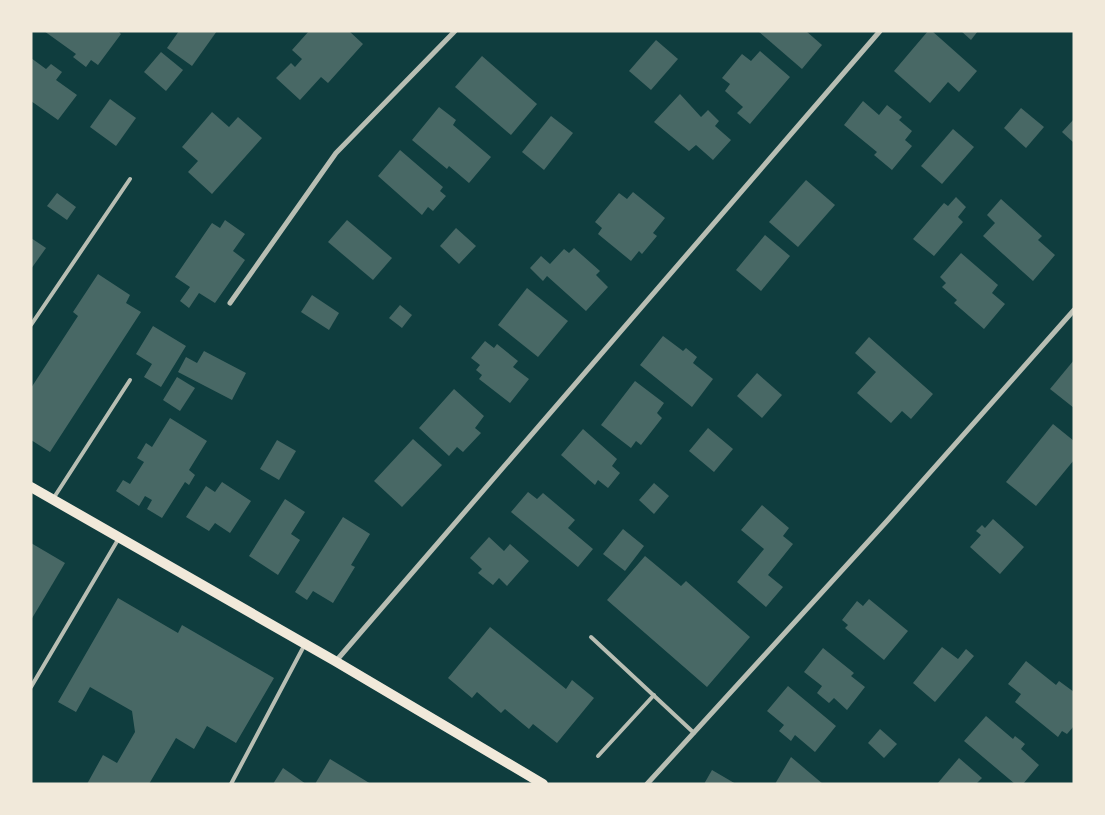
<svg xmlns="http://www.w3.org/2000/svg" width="1105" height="815" viewBox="0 0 1105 815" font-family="'Noto Sans',sans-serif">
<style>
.building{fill:#486865}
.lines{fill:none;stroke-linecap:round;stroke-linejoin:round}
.service{stroke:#b8beb3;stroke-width:4}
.minor{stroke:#b8beb3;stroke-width:5}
.secondary{stroke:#f1e9da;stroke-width:10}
</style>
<rect width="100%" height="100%" fill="#0f3d3e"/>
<g class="building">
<path d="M44 31H118L121 34 98 65 91 60 86 67 73 57 76 54Z"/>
<path d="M179 31H217L192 66 167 48Z"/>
<path d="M309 31H349L363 44 328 83 321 77 300 100 276 78 291 63 295 67 302 59 292 50Z"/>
<path d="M758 31H806L822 45 802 69Z"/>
<path d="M928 31H932L977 71 959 92 948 82 930 103 894 71Z"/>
<path d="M961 31H978L971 40Z"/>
<path d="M656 40 678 59 651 90 629 71Z"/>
<path d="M760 51 790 77 750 124 737 113 743 107 725 91 730 84 722 78 742 54 751 61Z"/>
<path d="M161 52 183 70 166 91 144 72Z"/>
<path d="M482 56 537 104 511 135 455 87Z"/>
<path d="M31 58 46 69 51 64 62 72 56 80 77 95 58 120 31 101Z"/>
<path d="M680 94 701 117 708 110 719 121 715 126 731 140 713 160 696 145 689 151 654 122Z"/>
<path d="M110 99 136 118 116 146 90 127Z"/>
<path d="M863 101 879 115 887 105 902 117 899 120 912 131 905 140 912 146 892 170 874 155 877 152 844 125Z"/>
<path d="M439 107 456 120 453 125 491 157 469 183 449 166 447 169 412 140Z"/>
<path d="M1021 108 1044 127 1026 148 1004 128Z"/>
<path d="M212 112 229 127 238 117 262 138 212 194 188 172 198 161 182 147Z"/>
<path d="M551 116 573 133 544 170 522 152Z"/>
<path d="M1074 119V143L1062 132Z"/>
<path d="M953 129 974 147 942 184 921 166Z"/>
<path d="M400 150 443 187 440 191 446 196 433 211 428 207 422 215 378 176Z"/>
<path d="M806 180 835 205 798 247 769 222Z"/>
<path d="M633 192 665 218 653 233 657 236 642 254 639 251 631 261 598 234 602 228 595 222 619 193 627 199Z"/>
<path d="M57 193 76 207 67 220 47 206Z"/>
<path d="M956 197 966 207 958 217 963 222 934 256 913 239 944 203 948 206Z"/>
<path d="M1001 199 1042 236 1038 240 1055 255 1033 281 983 236 995 223 987 215Z"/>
<path d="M225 220 245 234 233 251 245 260 215 303 199 293 189 308 180 301 190 287 175 277 212 223 220 228Z"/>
<path d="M347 220 392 258 373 280 328 242Z"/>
<path d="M456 228 476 246 459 264 440 246Z"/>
<path d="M765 235 790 256 761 291 736 270Z"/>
<path d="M31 238 46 248 31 269Z"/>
<path d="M574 248 600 271 596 275 608 287 586 311 547 276 543 281 530 268 541 256 550 264 564 249 569 253Z"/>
<path d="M961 253 998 285 992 293 1005 304 984 329 954 303 957 300 942 287 946 283 940 277Z"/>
<path d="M98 274 130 295 126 303 141 312 50 452 31 440V388L78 316 73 312Z"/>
<path d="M527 288 568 321 538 357 498 325Z"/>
<path d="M312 295 339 313 329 330 301 312Z"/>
<path d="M400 305 412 315 402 328 389 318Z"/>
<path d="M153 326 186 346 161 387 144 377 152 364 136 354Z"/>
<path d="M663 336 683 351 686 348 697 357 693 363 713 379 692 407 640 365Z"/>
<path d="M869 337 933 394 911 419 902 411 891 423 857 393 876 372 855 353Z"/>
<path d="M485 341 494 348 497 344 518 361 513 367 529 379 510 403 479 379 482 375 476 370 480 365 471 358Z"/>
<path d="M204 351 246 373 232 400 178 372 186 357 197 363Z"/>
<path d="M1074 360V408L1050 389Z"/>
<path d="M757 373 782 395 762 418 737 396Z"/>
<path d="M177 377 195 388 180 411 163 400Z"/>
<path d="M635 381 664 403 657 413 662 418 641 445 636 441 631 448 601 425Z"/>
<path d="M454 389 484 416 475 428 481 433 463 452 457 447 449 456 419 428Z"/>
<path d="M170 418 207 441 189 470 195 475 189 485 185 482 162 518 147 509 152 500 145 496 139 506 116 491 123 480 130 484 144 462 137 458 146 443 152 447Z"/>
<path d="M1053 424 1074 441V460L1036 506 1006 482Z"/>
<path d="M708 428 733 449 714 472 689 451Z"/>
<path d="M583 429 617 459 612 466 620 473 608 488 598 480 595 485 561 455Z"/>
<path d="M413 439 442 465 402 507 374 481Z"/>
<path d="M277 440 296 451 279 480 260 469Z"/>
<path d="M222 482 251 501 230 533 215 523 209 531 186 517 206 486 215 492Z"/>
<path d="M654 483 669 496 654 514 639 500Z"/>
<path d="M528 492 537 499 543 493 575 520 568 528 593 549 578 567 511 512Z"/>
<path d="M285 499 305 512 291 534 300 540 278 575 249 556Z"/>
<path d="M762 505 789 528 783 536 793 544 768 575 783 587 766 607 737 582 764 549 741 530Z"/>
<path d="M343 517 370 534 351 565 355 567 333 603 313 591 307 600 295 592Z"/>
<path d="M993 519 1024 547 1000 574 970 547 981 535 976 531 982 525 985 528Z"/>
<path d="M623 529 644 546 625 571 603 554Z"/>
<path d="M489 537 504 551 510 544 529 561 507 586 499 578 493 585 478 573 482 569 470 558Z"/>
<path d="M31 543 65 563 31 620Z"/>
<path d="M645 556 681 586 686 581 750 637 707 687 607 600Z"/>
<path d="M118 598 178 633 182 625 274 678 236 743 207 726 194 749 176 738 149 784H87L103 755 117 763 135 732 132 711 90 687 76 712 58 702Z"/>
<path d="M869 599 908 631 884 660 845 628 848 625 842 620 857 601 863 606Z"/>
<path d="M490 627 566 689 572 680 594 698 557 743 533 724 529 729 505 709 501 713 477 692 472 698 448 678Z"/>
<path d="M942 647 958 659 966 649 974 656 935 702 913 683Z"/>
<path d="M823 648 854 673 851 676 865 687 847 710 834 698 829 703 817 693 822 686 804 672Z"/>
<path d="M1026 661 1056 685 1059 681 1074 692V726L1067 734 1062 731 1058 737 1015 702 1021 694 1008 684Z"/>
<path d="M788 686 836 726 815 752 795 735 791 741 779 731 784 725 767 711Z"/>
<path d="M986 716 1013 739 1015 736 1025 744 1021 749 1039 765 1023 784H1015L964 741Z"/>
<path d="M880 729 897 744 884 758 868 743Z"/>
<path d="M791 757 823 784H775Z"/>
<path d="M959 758 982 778 976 784H937Z"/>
<path d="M330 759 371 784H315Z"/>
<path d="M283 768 306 784H273Z"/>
<path d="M712 770 736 784H704Z"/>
</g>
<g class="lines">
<g class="service">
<path d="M31 325 130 179"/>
<path d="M53 499 130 380"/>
<path d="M591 637 694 733"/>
<path d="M31 687 119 538"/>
<path d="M598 756 654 695"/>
<path d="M231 784 305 644"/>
</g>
<g class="minor">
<path d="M230 303 336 153 455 31"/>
<path d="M336 661 880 31"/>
<path d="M647 784 887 521 1074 310"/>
</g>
<path class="secondary" d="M31 487 335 661 543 784"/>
</g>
<rect width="1105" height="815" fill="none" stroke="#f1e9da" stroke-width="65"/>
</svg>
